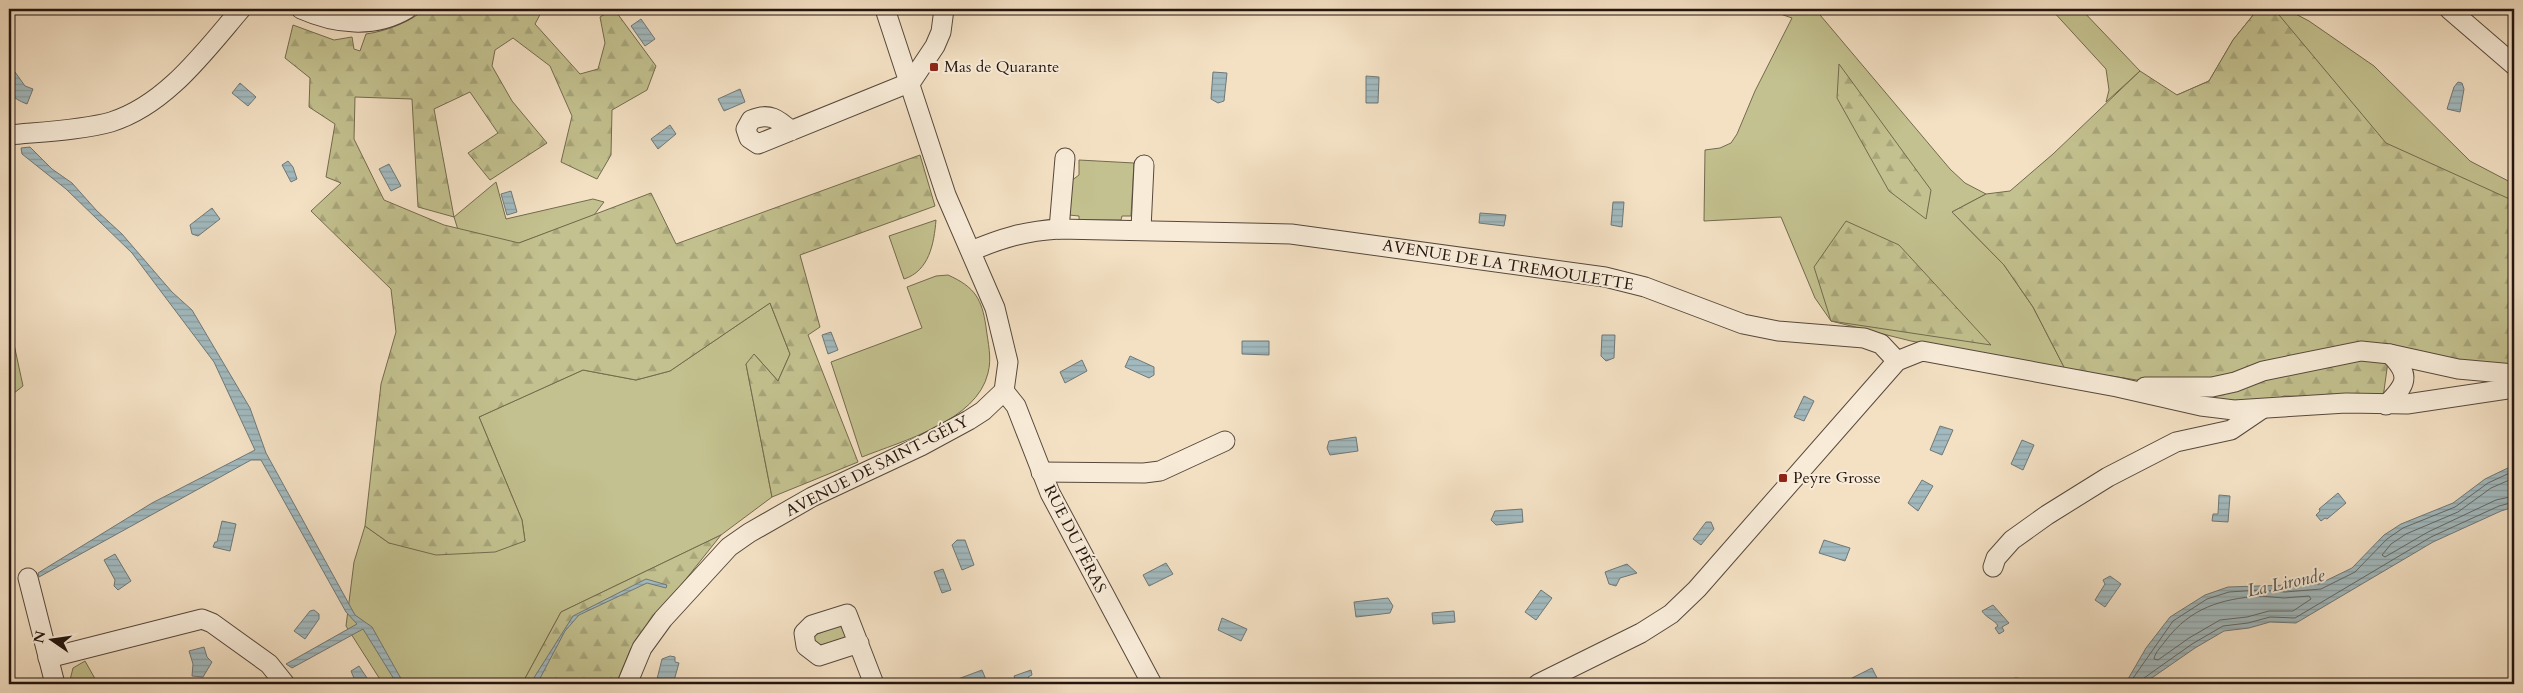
<svg xmlns="http://www.w3.org/2000/svg" width="2523" height="693" viewBox="0 0 2523 693" font-family="Cardo,serif">
<style>
.grass{fill:#c3c18f;stroke:#736b4e}
.forest{fill:url(#forest-firs);stroke:#736b4e}
.water{fill:url(#water-rules);stroke:#6f7878}
.lines{fill:none;stroke-linecap:round;stroke-linejoin:round}
.shore{stroke:#626866;stroke-width:1}
.minor-casing{stroke:#57483c;stroke-width:21}
.minor{stroke:#f8ecd9;stroke-width:19}
.poi-dot{fill:#8f2418;stroke:#f8ecd9;stroke-width:2}
.labels{text-anchor:middle;dominant-baseline:central;stroke-width:4;stroke-linejoin:round;paint-order:stroke}
.poi-label{font-size:16px;fill:#23150e;stroke:#f8ecd9;text-anchor:start}
.street-label{font-size:16px;fill:#23150e;stroke:#f8ecd9}
.water-label{font-size:18px;font-style:italic;fill:#4f4f4c;stroke:#f8ecd9}
</style>
<defs>
<pattern id="forest-firs" width="22" height="20" patternUnits="userSpaceOnUse" patternTransform="scale(1.25)"><rect width="22" height="20" fill="#c3c18f"/><path d="M5 1l3.5 6h-7zM16 11l3.5 6h-7z" fill="#a7a57a"/></pattern>
<pattern id="water-rules" width="6" height="5" patternUnits="userSpaceOnUse" patternTransform="scale(1.25)"><rect width="6" height="5" fill="#a2babf"/><path d="M0 2.5h6" fill="none" stroke="#8b9fa3"/></pattern>
</defs>
<rect width="100%" height="100%" fill="#f4e1c4"/>
<filter id="stains"><feTurbulence type="fractalNoise" baseFrequency=".004" numOctaves="4"/><feColorMatrix values="0 0 0 0 .2 0 0 0 0 .09 0 0 0 0 .02 0 0 0 .5 -.17"/></filter>
<radialGradient id="worn" r=".72"><stop offset=".6" stop-color="#630" stop-opacity="0"/><stop offset="1" stop-color="#630" stop-opacity=".3"/></radialGradient>
<g class="grass">
<path d="M1766 9H1815L1950 169 1965 183 1986 194 1952 212 2004 265 2033 307 2065 369 1911 341 1831 321 1815 298 1781 217 1704 221 1705 150 1720 148 1731 143 1737 134 1755 91 1792 18Z"/>
<path d="M2051 9H2081L2140 71 2106 102 2109 90 2106 69Z"/>
<path d="M2258 9H2286L2309 21 2374 66 2470 161 2514 184V268L2177 95 2209 81 2233 40Z"/>
<path d="M1079 160 1134 163 1131 216H1122L1121 220H1079V216L1069 215 1071 181 1079 175Z"/>
<path d="M496 182 506 219 593 199 604 202 594 215 519 243 464 249 454 217Z"/>
<path d="M936 220C934 244 929 271 904 279L889 236Z"/>
<path d="M948 275C975 287 982 299 986 327 988 343 992 358 988 373 977 421 902 441 862 457L831 362 922 328 907 287 936 276Z"/>
<path d="M770 303 790 354 778 381 755 355 746 364 772 497 721 535 561 612 522 684H383L346 626 354 562 365 526 389 543 525 541 522 520 479 417 583 370 636 380 670 371Z"/>
<path d="M9 321 23 386 9 397Z"/>
<path d="M839 625 847 634 846 638 818 646 813 639 815 635Z"/>
<path d="M85 661 98 684H69L73 668Z"/>
</g>
<g class="forest">
<path d="M425 9H543L535 24 580 74 598 69 605 43 600 17 614 9 656 66 647 90 612 110 611 155 597 179 561 162 572 116 550 66 513 38 495 50 492 66 512 101 547 143 490 180 468 153 498 133 470 92 434 109 454 217 418 207 412 99 355 97 354 139 384 200 444 225 519 243 651 193 676 244 920 155 935 206 800 255 820 327 808 335 858 462 772 497 746 364 754 354 778 381 790 354 770 303 670 371 636 380 583 370 479 417 522 520 525 541 495 552 436 555 389 543 365 526 381 384 396 332 391 289 311 211 341 183 326 177 335 124 309 107 310 78 285 58 293 25 334 40 352 37 354 49 360 51 366 34C387 31 410 22 425 9Z"/>
<path d="M2258 9H2274L2386 143 2514 201V374L2389 354 2383 398 2284 396 2231 416 2200 414 2137 380 2065 369 2033 307 2004 265 1952 212 1986 194 2010 191 2053 154 2140 71 2177 95 2209 81 2233 40Z"/>
<path d="M1839 64 1931 190 1926 219 1889 191 1837 98Z"/>
<path d="M1846 221 1899 245 1991 345 1831 321 1814 267Z"/>
<path d="M721 535 631 648 616 684H522L561 612Z"/>
</g>
<g class="water">
<path d="M641 19 655 39 645 46 631 26Z"/>
<path d="M15 72 25 86 33 89 27 104C11 98 9 93 9 76Z"/>
<path d="M1213 72 1227 73 1224 101 1218 103 1211 99Z"/>
<path d="M1366 76 1379 77 1378 103H1366Z"/>
<path d="M2458 82 2462 83 2464 89 2460 112 2447 109 2454 87Z"/>
<path d="M240 83 256 97 248 106 232 93Z"/>
<path d="M740 89 745 102 724 111 718 99Z"/>
<path d="M670 125 676 134 658 149 651 139Z"/>
<path d="M30 147 52 169 72 183 97 211 122 234 172 292 192 310 250 408 266 453 355 615 372 627 404 684H397L363 629 292 668 286 664 357 624 346 612 261 460H251L39 577 38 573 152 503 255 450 214 362 132 253 66 189 22 154 21 148Z"/>
<path d="M288 161 293 167 297 179 291 182 282 165Z"/>
<path d="M389 164 401 186 391 191 379 169Z"/>
<path d="M511 191 517 212 507 215 501 194Z"/>
<path d="M1613 202H1624L1622 227 1611 225Z"/>
<path d="M212 208 220 219 198 236 192 234 190 225Z"/>
<path d="M1480 213 1506 215 1504 226 1479 223Z"/>
<path d="M831 332 838 350 828 354 822 335Z"/>
<path d="M1602 335H1615L1614 358 1606 361 1601 356Z"/>
<path d="M1242 341H1269V355L1242 354Z"/>
<path d="M1130 356 1154 367V375L1149 378 1125 367Z"/>
<path d="M1082 360 1087 371 1065 383 1060 372Z"/>
<path d="M1804 396 1814 401 1804 421 1794 417Z"/>
<path d="M1940 426 1953 430 1942 455 1930 450Z"/>
<path d="M1356 437 1358 451 1330 455 1327 448 1329 441Z"/>
<path d="M2022 440 2034 445 2023 470 2011 464Z"/>
<path d="M2514 465V507L2501 511 2433 542 2296 623 2270 622 2249 628 2224 631 2195 648 2143 684H2120L2128 679 2146 648 2170 617 2205 595 2228 587 2319 584 2352 568 2384 535 2401 524 2453 503 2485 479Z"/>
<path d="M1922 480 1933 486 1918 511 1908 503Z"/>
<path d="M2338 493 2346 503 2327 519 2325 518 2321 521 2316 515 2320 511 2319 509Z"/>
<path d="M2219 495 2230 496 2228 522 2212 521 2213 514H2218Z"/>
<path d="M1522 509 1523 522 1496 525 1491 520 1495 511Z"/>
<path d="M222 521 236 524 230 551 213 547 215 542H217Z"/>
<path d="M1706 522H1711L1714 529 1701 545 1693 539Z"/>
<path d="M957 540H965L974 565 962 570 952 545Z"/>
<path d="M1824 540 1850 548 1845 561 1819 553Z"/>
<path d="M115 554 131 581 118 590 114 586 115 580 104 560Z"/>
<path d="M1166 563 1173 574 1149 586 1143 575Z"/>
<path d="M1627 564 1637 573 1620 578 1616 586 1609 584 1605 572Z"/>
<path d="M943 569 951 590 942 593 934 572Z"/>
<path d="M2110 576 2121 584 2105 607 2095 600 2105 584 2103 580Z"/>
<path d="M646 579 667 585 666 588 647 583 579 615 565 631 537 684H530L573 616Z"/>
<path d="M1541 590 1552 598 1536 620 1525 612Z"/>
<path d="M1388 598 1393 606 1390 613 1356 617 1354 602Z"/>
<path d="M1993 605 2009 623 2002 627 2004 631 1999 634 1995 628 1998 626C1995 620 1986 618 1982 611Z"/>
<path d="M314 610 319 614V619L305 639 294 631 310 611Z"/>
<path d="M1454 611 1455 622 1433 624 1432 613Z"/>
<path d="M1222 618 1247 629 1241 641 1218 630Z"/>
<path d="M204 647 207 657 212 662 203 677 192 676 193 664 189 651Z"/>
<path d="M670 656 675 657V662L679 663 673 684 656 683 662 659Z"/>
<path d="M359 666 371 684 356 683 351 671Z"/>
<path d="M1872 668 1878 680 1870 684H1846L1844 682Z"/>
<path d="M982 670 987 682 981 684H960L958 679Z"/>
<path d="M1031 670 1032 675 1028 677 1031 684H1017L1014 676Z"/>
<path d="M2016 678 2060 684H1984Z"/>
</g>
<g class="lines">
<g class="shore">
<path d="M2514 478 2491 488 2458 512 2406 534 2391 544 2382 555 2385 557 2428 532 2496 500 2514 496"/>
<path d="M2260 596 2284 598 2309 596 2311 599 2293 611H2269L2247 617 2220 620 2189 638 2158 660 2154 659C2155 652 2162 646 2166 640 2191 608 2220 599 2260 596Z"/>
<path d="M2129 684 2173 621 2207 599 2229 592 2260 590 2285 592 2321 589 2355 572 2387 539 2403 528 2455 507 2488 483 2514 471"/>
<path d="M2141 684 2144 678 2192 644 2223 626 2248 623 2270 617 2295 618 2431 537 2499 506 2514 502"/>
</g>
<defs>
<g id="minor">
<path d="M301 9C335 24 374 29 407 9"/>
<path d="M2449 9 2514 65"/>
<path d="M791 131C778 119 769 112 751 120L746 129 749 138 758 144 911 82 935 46 941 32 944 9"/>
<path d="M9 135C39 132 83 130 111 122 166 105 205 51 241 9"/>
<path d="M1059 229 1065 158"/>
<path d="M1141 229 1144 165"/>
<path d="M971 251C1002 238 1025 231 1059 229L1291 234 1605 277 1645 287 1743 324 1778 331 1864 338 1881 344 1897 361"/>
<path d="M2145 387H2212L2235 382 2263 371 2361 351 2390 354 2458 369 2514 374"/>
<path d="M1004 391 1016 406 1050 493 1152 684"/>
<path d="M2386 405C2406 385 2412 376 2390 354"/>
<path d="M1041 472 1144 473 1160 471 1225 441"/>
<path d="M1993 567 1996 558 2012 540 2047 515 2108 477 2176 442 2231 430 2262 409"/>
<path d="M28 578 55 684"/>
<path d="M859 643 819 656 806 646 804 633 812 625 847 614 874 684"/>
<path d="M48 658 202 619 212 623 269 664 285 684"/>
<path d="M627 684 642 648 663 619 729 547 749 533 812 497 921 446 969 420 983 411 1004 391 1008 362 995 308 946 195 885 9"/>
<path d="M1538 684 1641 633 1671 614 1697 589 1897 361 1922 351 2117 387 2201 406 2234 410 2346 403 2407 404 2514 388"/>
</g>
</defs>
<use href="#minor" class="minor-casing"/>
<use href="#minor" class="minor"/>
</g>
<g class="poi-dot">
<rect x="929" y="62" width="10" height="10" rx="2.5"/>
<rect x="1778" y="473" width="10" height="10" rx="2.5"/>
</g>
<g class="labels">
<g class="poi-label">
<text x="944" y="67">Mas de Quarante</text>
<text x="1793" y="478">Peyre Grosse</text>
</g>
<g class="street-label">
<text transform="translate(1508 265) rotate(9)">AVENUE DE LA TREMOULETTE</text>
<text transform="translate(877 466) rotate(-27)">AVENUE DE SAINT-GÉLY</text>
<text transform="translate(1075 539) rotate(63)">RUE DU PÉRAS</text>
</g>
<g class="water-label">
<text transform="translate(2286 583) rotate(-12)">La Lironde</text>
</g>
</g>
<rect width="2523" height="693" fill="none" stroke="#f4e1c4" stroke-width="30"/>
<rect x="10" y="10" width="2503" height="673" fill="none" stroke="#23150e" stroke-width="2.5"/>
<rect x="15" y="15" width="2493" height="663" fill="none" stroke="#23150e"/>
<g transform="translate(52 640) rotate(283)" stroke="#f8ecd9" stroke-width="4" paint-order="stroke">
<path d="M0-4L9 19L0 12L-9 19Z" fill="#23150e"/>
<text y="-8" font-size="14" font-weight="bold" text-anchor="middle" fill="#23150e">N</text>
</g>
<rect width="100%" height="100%" filter="url(#stains)"/>
<rect width="100%" height="100%" fill="url(#worn)"/>
</svg>
